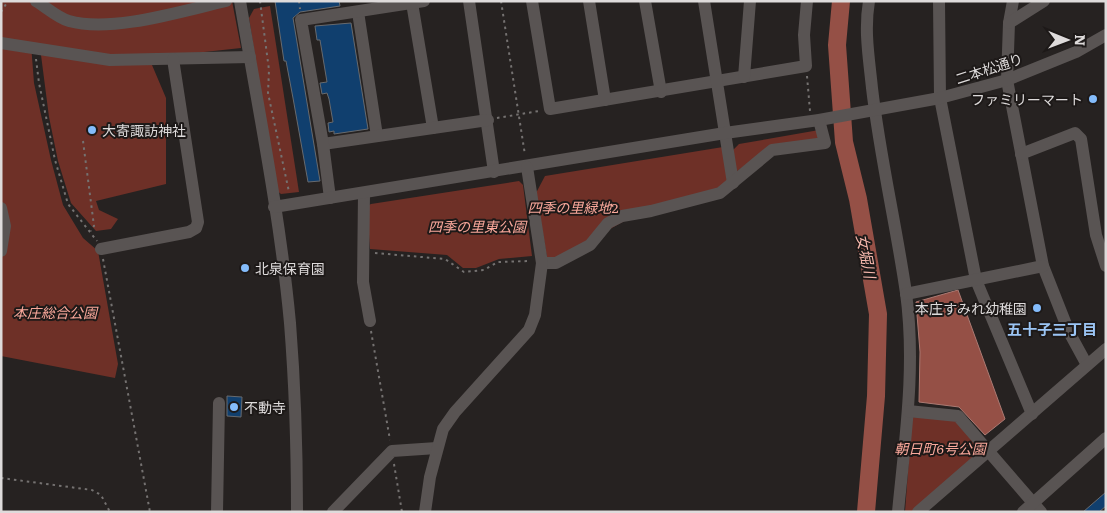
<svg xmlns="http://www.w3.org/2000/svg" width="1107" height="513" viewBox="0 0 1107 513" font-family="Literata,'Noto Sans JP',serif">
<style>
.green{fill:#6e3027}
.water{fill:#955046;stroke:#ab7a73}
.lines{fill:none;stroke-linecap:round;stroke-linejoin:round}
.river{stroke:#955046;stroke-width:18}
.building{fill:#103f6e;stroke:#676a6e}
.path{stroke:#757271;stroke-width:2;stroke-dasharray:2.5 4;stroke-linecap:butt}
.minor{stroke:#595453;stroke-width:12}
.poi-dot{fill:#84bcfb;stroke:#1d1918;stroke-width:2}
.labels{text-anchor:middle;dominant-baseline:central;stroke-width:4;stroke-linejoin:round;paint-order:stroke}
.street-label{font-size:14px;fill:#dedbdb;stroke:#1d1918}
.poi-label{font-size:14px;fill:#dedbdb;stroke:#1d1918;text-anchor:start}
.park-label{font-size:14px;font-style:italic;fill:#faa89b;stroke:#1d1918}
.water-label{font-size:15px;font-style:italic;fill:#f6b8ad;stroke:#1d1918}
.neighbourhood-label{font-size:15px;font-weight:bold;fill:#9bc5f4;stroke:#1d1918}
</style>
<rect width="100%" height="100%" fill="#262221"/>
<g class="green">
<path d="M1 1H232L241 48 186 54 109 56 31 44 34 83 51 160 63 205 83 238 98 251 118 364 115 378 1 356Z"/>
<path d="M270 6 299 192 281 194 276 190 249 18 254 9Z"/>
<path d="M41 55 152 65 166 98V184L96 201 99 210 118 219 111 229 96 231 71 203 58 161 49 117Z"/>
<path d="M819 130 821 139 769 148 736 172 733 150 739 144Z"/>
<path d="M723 147 728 182 720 190 646 209 556 259 547 258 536 193 545 176Z"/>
<path d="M519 181 523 185 532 256 499 259 476 268H463L447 255 370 249 367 206 371 204Z"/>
<path d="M912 417 956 418 981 447V454L913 512H905Z"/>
</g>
<path class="water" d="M958 290 1005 419 985 435 959 407 919 402 920 352 916 302Z"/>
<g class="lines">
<path class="river" d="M841 1 837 45 844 142 858 199 878 314 876 396 866 512"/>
</g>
<g class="building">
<path d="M275 1H339L340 6 300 12 293 18 320 181 308 182 293 98 286 61H284Z"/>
<path d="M351 23 368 129 334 134V131L329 132 328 123 333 122 329 99 327 93 322 94 320 83 327 82 320 40H317L315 26Z"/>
<path d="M227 396 242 397 241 417 227 416Z"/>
<path d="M1106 492V506L1099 512H1083Z"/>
</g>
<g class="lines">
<g class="path">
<path d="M260 1 269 70 268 93 289 192"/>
<path d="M299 1 300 9"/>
<path d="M501 1 525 155"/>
<path d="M1 12 8 1"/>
<path d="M36 59 39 83 55 160 68 204 97 241"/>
<path d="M807 76 810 111"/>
<path d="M497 118 539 111"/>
<path d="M83 141 94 226 91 231"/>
<path d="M375 253 445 259 464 272 484 270 498 262 530 261"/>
<path d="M103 259 150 512"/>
<path d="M371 331 390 440"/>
<path d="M394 464 402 512"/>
<path d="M1 478 92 490 101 495 110 512"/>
</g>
<g class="minor">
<path d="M36 1C46 7 58 18 69 21 112 33 182 11 226 1"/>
<path d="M240 1C258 108 280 215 290 323 295 386 297 449 297 512"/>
<path d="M469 1 494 172"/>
<path d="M532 1 550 109 806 66 804 35 807 1"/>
<path d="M589 1 605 100"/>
<path d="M645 1 661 92"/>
<path d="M704 1 733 183"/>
<path d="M869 1C864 31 869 58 872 88 880 157 896 224 906 293 916 366 905 439 898 512"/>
<path d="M939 1 940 98 976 280 1032 414"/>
<path d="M1013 1 1009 23 1007 80 1043 266 1069 332 1087 365"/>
<path d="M412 3 433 128"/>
<path d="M358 12 377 136"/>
<path d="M1009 23 1044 1"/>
<path d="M1 43 110 60 250 57"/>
<path d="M744 77 750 1"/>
<path d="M323 144 488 120"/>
<path d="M1021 154 1075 133 1081 139 1096 235 1106 266"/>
<path d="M364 194 363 282 370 321"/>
<path d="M330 198 323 144 301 20 424 1"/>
<path d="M274 207 725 133 819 120 940 98 1007 80 1076 52 1106 35"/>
<path d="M1 208 5 226 1 251"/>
<path d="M101 249 189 232 196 228 198 222 173 59"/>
<path d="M542 263H556L590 245 608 223 622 216 651 211 720 193 772 150 825 143 819 120"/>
<path d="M906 294 1043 266"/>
<path d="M908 411 958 416 1041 512"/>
<path d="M217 512 219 403"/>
<path d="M333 512 392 451 437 448"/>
<path d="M425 512 430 477 443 429 455 412 529 330 535 315 542 263 527 167"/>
<path d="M918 512 1106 349"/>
<path d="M1023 512 1106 438"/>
</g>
</g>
<g class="poi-dot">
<circle cx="1093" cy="99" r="5"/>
<circle cx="92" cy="130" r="5"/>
<circle cx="245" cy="268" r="5"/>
<circle cx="1037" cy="308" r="5"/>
<circle cx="234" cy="407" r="5"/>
</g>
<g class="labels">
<g class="street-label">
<text transform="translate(989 68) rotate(-18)">二本松通り</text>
</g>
<g class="poi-label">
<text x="1083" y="99" text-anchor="end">ファミリーマート</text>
<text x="102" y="130">大寄諏訪神社</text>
<text x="255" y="268">北泉保育園</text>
<text x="1027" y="308" text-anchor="end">本庄すみれ幼稚園</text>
<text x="244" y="407">不動寺</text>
</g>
<g class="park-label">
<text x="573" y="207">四季の里緑地2</text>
<text x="477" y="226">四季の里東公園</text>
<text x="55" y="312">本庄総合公園</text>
<text x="940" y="448">朝日町6号公園</text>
</g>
<g class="water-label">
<text transform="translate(867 256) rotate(79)">女堀川</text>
</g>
<g class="neighbourhood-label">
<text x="1052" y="328">五十子三丁目</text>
</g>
</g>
<rect width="1107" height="513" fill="none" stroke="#dedbdb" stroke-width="5"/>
<g transform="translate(1067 40) rotate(91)" stroke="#1d1918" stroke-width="4" paint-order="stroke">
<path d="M0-4L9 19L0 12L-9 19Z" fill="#dedbdb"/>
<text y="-8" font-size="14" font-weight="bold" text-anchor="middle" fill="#dedbdb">N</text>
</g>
</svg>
